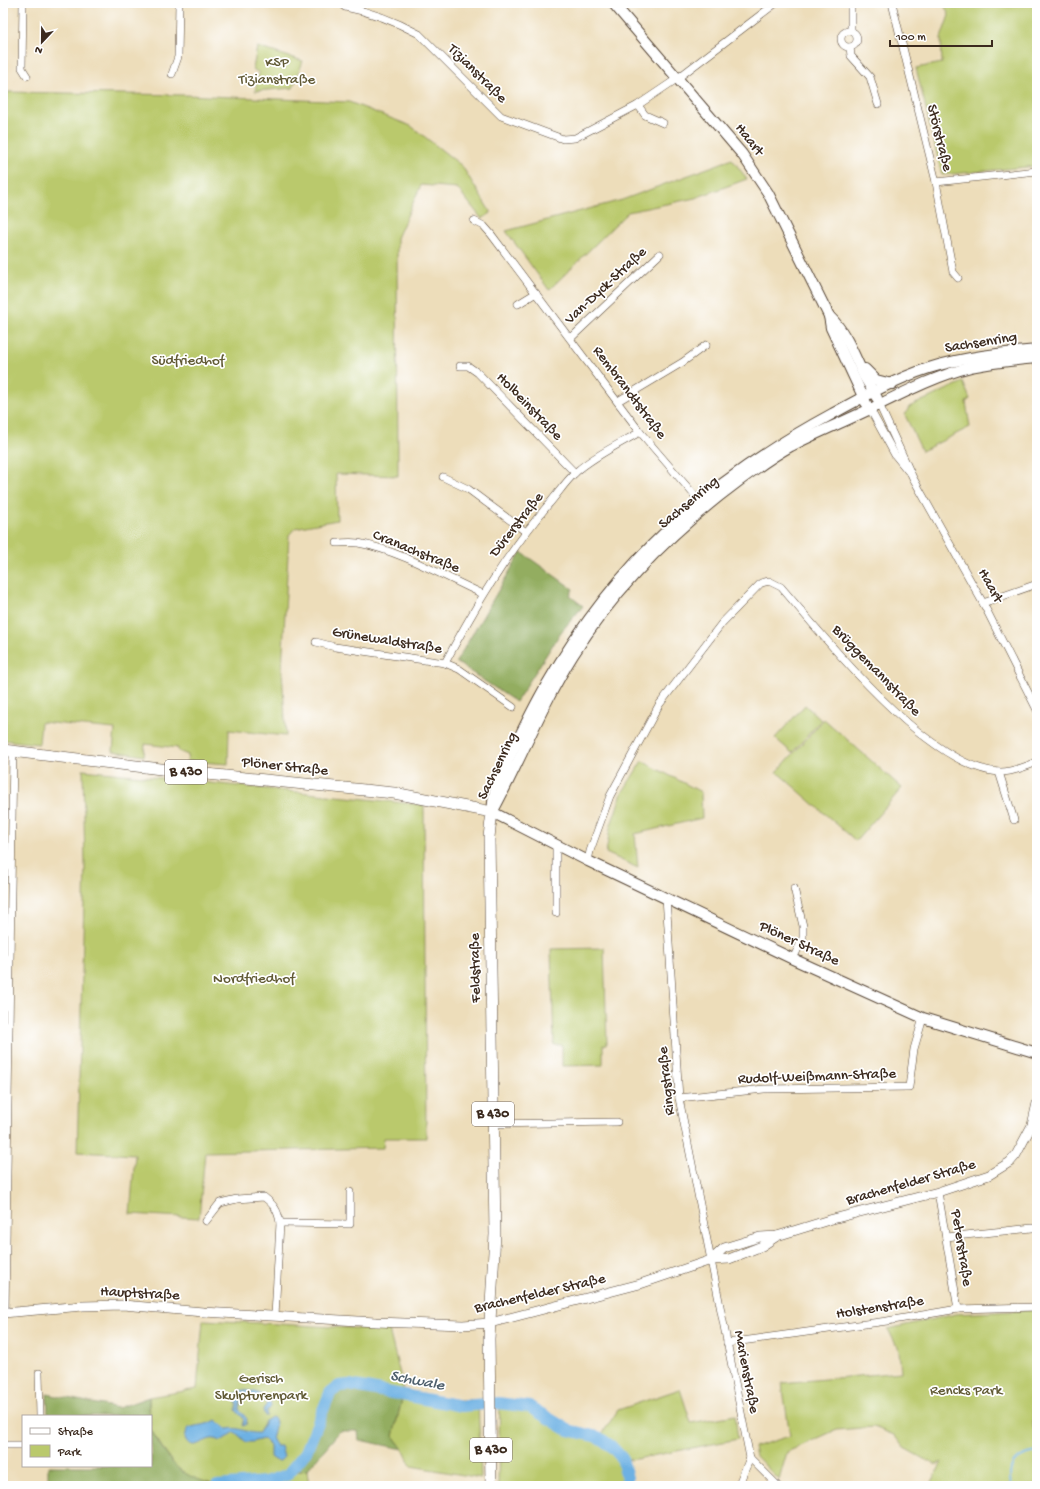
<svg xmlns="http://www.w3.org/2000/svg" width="1040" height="1489" viewBox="0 0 1040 1489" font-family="'Gochi Hand',sans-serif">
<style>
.green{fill:#bac96c;stroke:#7a7a45}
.forest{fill:#93ad60;stroke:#676c3f}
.water{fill:#6db1e3;stroke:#546e80}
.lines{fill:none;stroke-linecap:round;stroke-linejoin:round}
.stream{stroke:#6db1e3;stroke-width:2}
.river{stroke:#6db1e3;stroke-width:12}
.minor-casing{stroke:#564535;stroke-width:8}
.tertiary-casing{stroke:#564535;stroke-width:10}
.secondary-casing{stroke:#564535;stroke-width:12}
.primary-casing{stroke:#564535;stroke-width:12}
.minor{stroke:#fff;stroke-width:7}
.tertiary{stroke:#fff;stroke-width:9}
.secondary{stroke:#fff;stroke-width:10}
.primary{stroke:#fff;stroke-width:11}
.labels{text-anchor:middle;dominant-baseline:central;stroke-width:3.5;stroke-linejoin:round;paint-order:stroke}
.shield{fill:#fff;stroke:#766a62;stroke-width:1}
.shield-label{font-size:14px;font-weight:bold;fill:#3b2a1e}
.park-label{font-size:15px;fill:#615a35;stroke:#fff}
.street-label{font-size:15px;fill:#3b2a1e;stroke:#fff}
.water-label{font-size:16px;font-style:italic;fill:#4f606d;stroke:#fff}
</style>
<rect width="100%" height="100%" fill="#fff"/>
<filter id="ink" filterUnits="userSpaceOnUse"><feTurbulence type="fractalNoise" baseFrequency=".025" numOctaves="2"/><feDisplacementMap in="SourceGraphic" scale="8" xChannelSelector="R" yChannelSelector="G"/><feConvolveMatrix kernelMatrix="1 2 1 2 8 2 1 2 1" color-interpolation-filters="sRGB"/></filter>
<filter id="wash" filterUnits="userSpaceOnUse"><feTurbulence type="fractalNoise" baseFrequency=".012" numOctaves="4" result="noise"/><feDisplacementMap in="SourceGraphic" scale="16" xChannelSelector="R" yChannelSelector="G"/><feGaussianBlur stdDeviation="0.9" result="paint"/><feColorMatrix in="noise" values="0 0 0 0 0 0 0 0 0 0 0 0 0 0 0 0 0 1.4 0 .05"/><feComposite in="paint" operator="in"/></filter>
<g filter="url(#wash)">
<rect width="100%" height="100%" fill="#edddba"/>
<g class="green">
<path d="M943 3H1037V166L942 175 916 68 942 63 941 38 949 15Z"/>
<path d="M257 47 303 61 293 88 255 91 259 73 253 69Z"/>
<path d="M3 92 185 95 349 102 411 126 462 166 491 213 482 219 457 188 421 185 397 238 398 476 336 474 337 520 295 528 289 535 282 670 286 736 229 730 228 764 187 761 188 755 178 751V748L145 744 144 756 113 751 115 729 41 722 39 744 3 740Z"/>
<path d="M732 159 747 179 695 198 628 212 549 290 506 231 622 200Z"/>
<path d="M963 382 970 399 966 402 970 427 922 451 905 415 909 407Z"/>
<path d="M805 705 821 720 792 753 775 738Z"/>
<path d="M824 719 902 788 856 841 777 772Z"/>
<path d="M642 761 701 792 702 818 635 834 638 868 606 853 610 828 622 793Z"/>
<path d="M83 770 424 805 426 1138H384L383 1148 205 1152 199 1218 130 1214 135 1155 77 1152 85 865Z"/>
<path d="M604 948 607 1044 603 1045V1065L562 1066V1045H554L551 949Z"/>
<path d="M1035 1310 1033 1428 1037 1431V1486H930L942 1462 935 1465 904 1448 894 1435 874 1427 836 1430 787 1452 779 1480 756 1456 754 1447 790 1436 782 1383 901 1372 899 1351 888 1329 956 1314Z"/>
<path d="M203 1320 389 1330 404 1390 453 1400H478L481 1478 411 1466 403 1449 393 1436 404 1391 323 1404 305 1451 286 1473 307 1470 309 1486H210L212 1484 193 1479 174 1466 151 1430 149 1397 197 1389Z"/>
<path d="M680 1389 691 1423 735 1415 738 1439 631 1460 623 1458 627 1478 625 1486H498L500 1399 534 1405 554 1420 570 1429 602 1434 618 1410Z"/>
</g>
<g class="forest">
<path d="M521 552 573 589 570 596 583 606 561 632 516 702 456 662Z"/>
<path d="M348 1384 404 1390 393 1436 403 1449 359 1440 358 1431H340L307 1470 286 1473 305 1451 328 1391 338 1385Z"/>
<path d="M47 1394 118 1408 149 1397V1416H48Z"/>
<path d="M151 1430C171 1462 174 1473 212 1484L210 1486H33L48 1484V1466H151Z"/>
</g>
<g class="water">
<path d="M242 1390C254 1391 261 1393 270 1401L271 1407 266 1412 267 1416H265L263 1411 267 1403C260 1393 251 1398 241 1400L239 1409 247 1419 246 1425 243 1426C246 1417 240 1416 236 1410L237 1404 233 1395Z"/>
<path d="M272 1417 275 1419 276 1422 272 1440 276 1446H281L284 1457 280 1461 274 1460 270 1457V1446L263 1439 252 1442H246L235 1432 221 1441C218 1440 213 1438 211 1439 201 1441 191 1452 185 1438L187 1429C196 1424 207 1426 216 1420L227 1429C241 1426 246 1434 259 1433L265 1421Z"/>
</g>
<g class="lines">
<path class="stream" d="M1011 1486C1007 1463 1015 1456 1037 1452"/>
<path class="river" d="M217 1486 265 1482 287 1475 306 1452 330 1393 339 1386 349 1385 462 1406 498 1403 530 1407 568 1430 598 1437 611 1446 622 1458 627 1478 625 1486"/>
</g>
</g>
<g filter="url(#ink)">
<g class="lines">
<defs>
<g id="minor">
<path d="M23 3 22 68 27 76"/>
<path d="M892 3 936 182 953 272 958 278"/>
<path d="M345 7C372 12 395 21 419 34L501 116 563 139 575 138 638 105 678 78 776 3"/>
<path d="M851 31V3"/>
<circle cx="849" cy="39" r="8"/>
<path d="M850 47 851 56 870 77 878 104"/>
<path d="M172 74 178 57 179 3"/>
<path d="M638 105 645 115 663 123"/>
<path d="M936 182 1037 171"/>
<path d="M474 221 484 226 491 234 640 432 702 504"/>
<path d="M518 304 536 293"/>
<path d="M571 338 660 254"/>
<path d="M460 366H468L478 373 575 473"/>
<path d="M618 401 683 362 706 345"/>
<path d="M879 404 913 478 983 603 1037 710"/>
<path d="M870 409 895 455 908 471"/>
<path d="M443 477 468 489 526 532"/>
<path d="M337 543C343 543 351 542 358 543 399 550 445 577 483 594"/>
<path d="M983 603 1037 584"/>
<path d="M316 642 335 647 445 663 459 669 513 707"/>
<path d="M445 663C476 605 506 555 548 505 557 495 565 482 576 472 594 456 619 444 640 432"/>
<path d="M999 772 1014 820"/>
<path d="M556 844V913"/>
<path d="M588 861 590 851 610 796 659 705 722 623 761 583 769 581 781 587C827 640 927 767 999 772 1010 773 1027 766 1037 762"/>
<path d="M666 897 679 1098 750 1458 738 1486"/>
<path d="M793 959 803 938V926L794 888"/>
<path d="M679 1098 764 1089 909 1087 914 1049 923 1018"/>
<path d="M493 1124 617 1122"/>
<path d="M938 1192 958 1309"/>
<path d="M206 1221 220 1203 237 1199 264 1197C274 1205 278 1210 280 1223L275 1316"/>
<path d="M280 1223 350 1224V1192"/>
<path d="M946 1237 1032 1228"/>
<path d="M5 1313 13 751"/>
<path d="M727 1343 887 1321 958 1309 1037 1307"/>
<path d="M39 1373 40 1416"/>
<path d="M3 1445H23"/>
<path d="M750 1458 777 1485 774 1486"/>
</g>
<g id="tertiary">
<path d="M711 1260 724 1248 760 1237 777 1236 829 1220 938 1192 989 1175 1010 1162 1016 1155 1032 1125 1037 1103"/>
<path d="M3 1313 83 1306 123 1305 203 1312 376 1322 463 1325 490 1323 640 1284 711 1260 729 1259 762 1246 777 1236"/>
</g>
<g id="secondary">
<path d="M613 3 742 154 768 193 829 316 831 328 866 403"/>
<path d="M829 316C846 332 854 355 864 376 868 383 873 391 877 398"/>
<path d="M865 369 876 380 892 384"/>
<path d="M495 807C522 757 542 704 573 655 616 587 674 529 739 481 755 469 773 456 791 446 816 433 843 422 868 410 901 394 935 376 971 367 993 362 1015 360 1037 358"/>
<path d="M492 812C493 805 493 797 495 790 498 779 505 768 509 758 521 733 533 708 547 684 618 561 708 481 832 414 863 397 895 379 929 368 964 357 1000 353 1037 350"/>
<path d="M492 812 588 861 793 959 923 1018 1037 1053"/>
</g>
<path id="primary" d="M3 750 186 772 394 793 492 812 489 837 495 1234 489 1339 491 1486"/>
</defs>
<use href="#minor" class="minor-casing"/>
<use href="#tertiary" class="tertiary-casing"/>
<use href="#secondary" class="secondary-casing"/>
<use href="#primary" class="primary-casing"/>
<use href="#minor" class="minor"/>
<use href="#tertiary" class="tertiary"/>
<use href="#secondary" class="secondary"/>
<use href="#primary" class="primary"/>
</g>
</g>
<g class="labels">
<g class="shield">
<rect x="165" y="760" width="42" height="24" rx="3"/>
<rect x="472" y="1102" width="42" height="24" rx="3"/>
<rect x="470" y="1438" width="42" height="24" rx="3"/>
</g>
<g class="shield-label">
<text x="186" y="772">B 430</text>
<text x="493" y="1114">B 430</text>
<text x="491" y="1450">B 430</text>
</g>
<g class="park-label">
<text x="277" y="63">KSP<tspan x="277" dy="17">Tizianstraße</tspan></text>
<text x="188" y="361">Südfriedhof</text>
<text x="254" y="979">Nordfriedhof</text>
<text x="261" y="1379">Gerisch<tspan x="261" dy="17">Skulpturenpark</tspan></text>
<text x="966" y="1391">Rencks Park</text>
</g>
<g class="street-label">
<text transform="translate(477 74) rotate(45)">Tizianstraße</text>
<text transform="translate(939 138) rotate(76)">Störstraße</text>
<text transform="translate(749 140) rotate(52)">Haart</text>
<text transform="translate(606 286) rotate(-43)">Van-Dyck-Straße</text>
<text transform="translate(981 343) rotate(-9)">Sachsenring</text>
<text transform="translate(629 393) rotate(53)">Rembrandtstraße</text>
<text transform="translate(529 407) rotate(46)">Holbeinstraße</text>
<text transform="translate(689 503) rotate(-40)">Sachsenring</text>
<text transform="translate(517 525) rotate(-52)">Dürerstraße</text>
<text transform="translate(416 552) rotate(22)">Cranachstraße</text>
<text transform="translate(990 586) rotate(61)">Haart</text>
<text transform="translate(387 641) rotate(9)">Grünewaldstraße</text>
<text transform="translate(876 671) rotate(46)">Brüggemannstraße</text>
<text transform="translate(498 766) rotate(-64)">Sachsenring</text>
<text transform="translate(285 767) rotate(6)">Plöner Straße</text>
<text transform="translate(799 944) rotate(25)">Plöner Straße</text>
<text transform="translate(476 968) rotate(-91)">Feldstraße</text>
<text transform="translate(817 1077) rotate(-2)">Rudolf-Weißmann-Straße</text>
<text transform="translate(667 1081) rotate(-96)">Ringstraße</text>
<text transform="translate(911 1183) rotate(-16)">Brachenfelder Straße</text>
<text transform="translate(961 1248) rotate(81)">Peterstraße</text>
<text transform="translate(140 1294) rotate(3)">Hauptstraße</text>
<text transform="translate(540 1294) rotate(-13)">Brachenfelder Straße</text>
<text transform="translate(880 1308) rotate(-9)">Holstenstraße</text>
<text transform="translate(746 1372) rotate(79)">Marienstraße</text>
</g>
<g class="water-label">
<text transform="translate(417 1382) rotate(11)">Schwale</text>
</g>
</g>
<rect width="1040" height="1489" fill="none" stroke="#fff" stroke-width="16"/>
<rect x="22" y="1415" width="130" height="52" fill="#ffffff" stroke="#b1aaa5"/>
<rect x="30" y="1428" width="20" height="6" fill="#ffffff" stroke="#b1aaa5"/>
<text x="58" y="1435" font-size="12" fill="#3b2a1e">Straße</text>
<rect x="30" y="1445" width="20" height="12" fill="#bac96c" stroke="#b1aaa5"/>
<text x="58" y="1455" font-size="12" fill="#3b2a1e">Park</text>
<g transform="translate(42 42) rotate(202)" stroke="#ffffff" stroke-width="3" paint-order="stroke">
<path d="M0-3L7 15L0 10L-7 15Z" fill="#3b2a1e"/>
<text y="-6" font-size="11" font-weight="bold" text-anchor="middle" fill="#3b2a1e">N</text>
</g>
<path d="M890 40v6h102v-6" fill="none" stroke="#3b2a1e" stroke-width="2"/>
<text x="896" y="40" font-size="12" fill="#3b2a1e" stroke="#ffffff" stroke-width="3" paint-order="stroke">100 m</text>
</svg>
